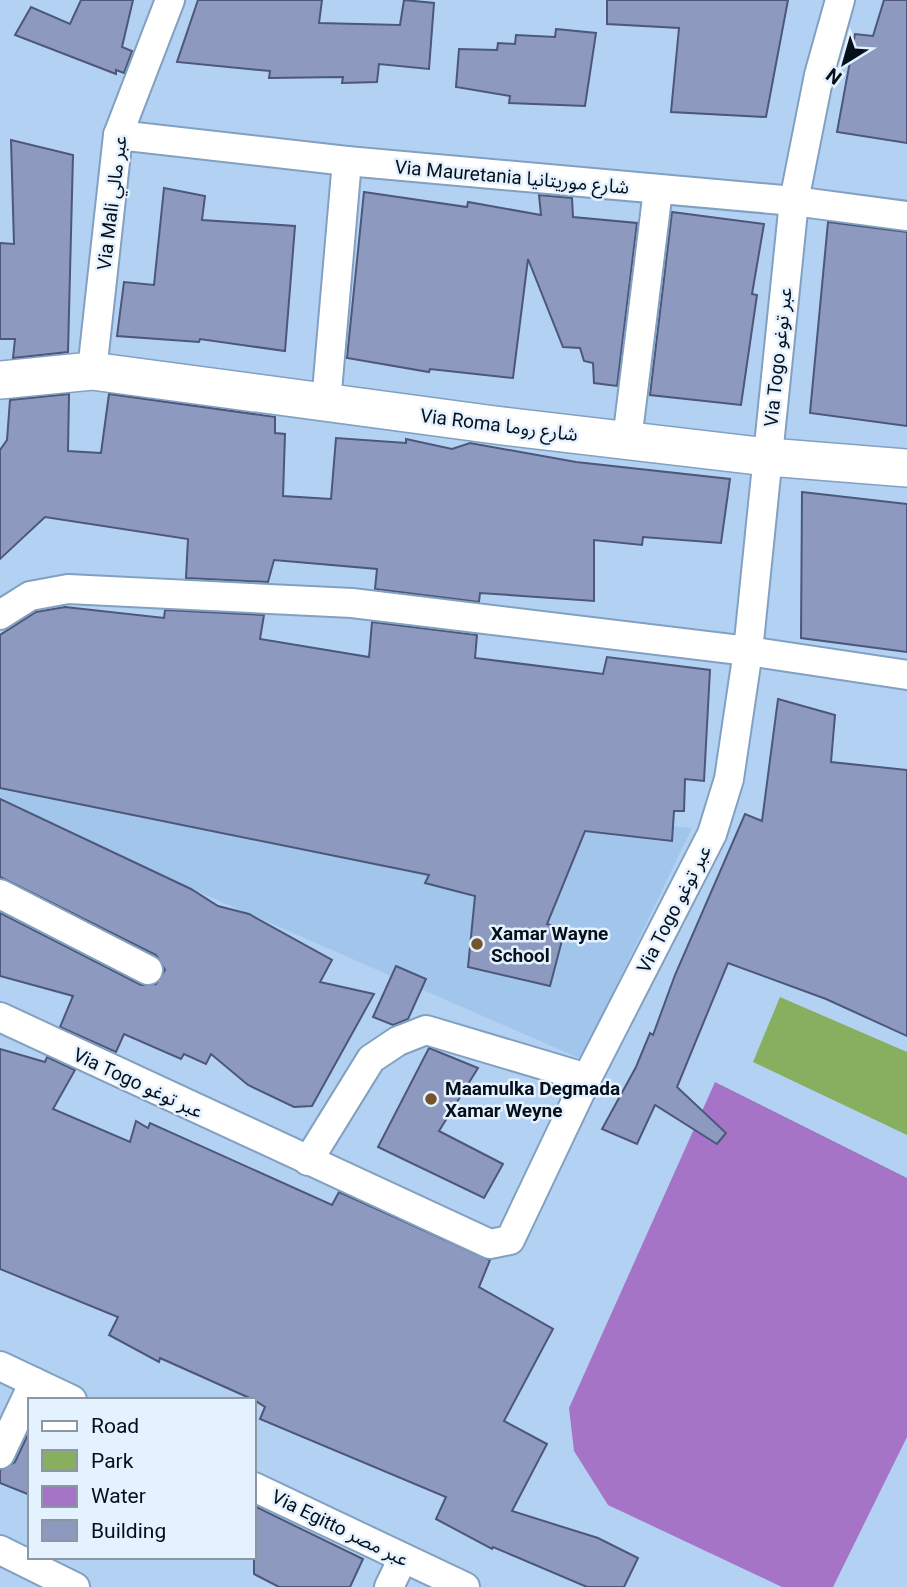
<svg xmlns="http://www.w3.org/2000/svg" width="907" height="1587" viewBox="0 0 907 1587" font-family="Roboto,'Noto Sans Arabic',sans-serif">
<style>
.built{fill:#a2c5ec}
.green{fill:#87af5f}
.water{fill:#a574c7}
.building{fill:#8d99bf;stroke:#4c5779;stroke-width:2}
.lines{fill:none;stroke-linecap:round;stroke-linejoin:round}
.minor-casing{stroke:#82a0c0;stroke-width:32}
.tertiary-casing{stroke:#82a0c0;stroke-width:40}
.minor{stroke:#fff;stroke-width:28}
.tertiary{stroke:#fff;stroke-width:37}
.poi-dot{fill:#75542b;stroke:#e4f1fe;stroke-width:2.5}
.labels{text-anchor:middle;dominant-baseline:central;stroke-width:5;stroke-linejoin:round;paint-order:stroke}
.street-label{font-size:19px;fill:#06101b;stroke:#e4f1fe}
.poi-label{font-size:19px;font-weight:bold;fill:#06101b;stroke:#e4f1fe;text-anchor:start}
</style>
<rect width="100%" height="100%" fill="#b3d2f3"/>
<path class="built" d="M0 750 692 828 581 1059 0 805Z"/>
<path class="green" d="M780 997 907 1052V1135L753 1062Z"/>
<path class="water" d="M715 1082 907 1178V1437L833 1587H782L608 1505 574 1451 569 1408Z"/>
<g class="building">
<path d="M81 0H133L122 47 132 51 124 73 116 70V74L15 35 31 7 70 24Z"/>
<path d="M198 0H322L319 23 400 25 404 0 434 3 429 69 379 64 377 82 342 83 343 77 269 78 270 71 177 62Z"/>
<path d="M607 0H788L766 117 671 112 679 28 607 24Z"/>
<path d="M884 0H907V143L837 132 855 34 873 36Z"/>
<path d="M556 29 596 33 585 106 509 103 510 96 456 87 459 49 497 50 498 43 515 44 516 35 555 37Z"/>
<path d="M11 140 73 155 68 352 13 358 15 339H0V243L14 244Z"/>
<path d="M164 188 205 196 202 220 295 226 285 351 200 339 199 342 117 336 124 282 154 285Z"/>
<path d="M364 192 467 207 468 202 541 215 539 195 572 198 573 217 637 223 617 386 594 383 593 363 584 361 580 348 563 347 528 259 513 378 430 369 429 372 347 358Z"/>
<path d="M672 212 764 224 752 294 757 295 741 405 650 395Z"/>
<path d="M828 222 907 232V426L810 413Z"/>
<path d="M69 394 68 451 101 453 109 394 275 417V433L285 434 283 496 331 499 336 438 406 443V439L452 449 470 443 576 462 730 479 721 543 643 537 642 545 594 540V601L480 593 479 602 375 589 377 569 274 560 268 582 186 578 188 539 45 517 0 559V450L7 440 10 400Z"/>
<path d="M802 492 907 504V652L801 638Z"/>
<path d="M65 607 164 618 165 610 264 615 260 639 369 657 372 622 477 635 475 658 603 674 607 657 710 670 704 781 685 779 684 811H674L672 841 585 831 547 924 565 929 550 986 468 967 475 896 425 883 429 875 0 788V635L36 612Z"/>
<path d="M778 699 835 715 831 762 907 770V1036L826 999 728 963 677 1087 726 1133 717 1144 655 1105 637 1144 602 1129 636 1067 650 1033 653 1035 675 975 745 814 762 821Z"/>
<path d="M0 799 191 889 218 906 249 914 332 960 320 982 374 994 312 1106 294 1107 248 1085 211 1054 206 1064 184 1054 181 1059 124 1034 116 1052 60 1027 73 996 0 976V913L141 985 156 984 165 970 156 955 0 877Z"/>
<path d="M396 966 426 979 408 1019 393 1025 373 1017Z"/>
<path d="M429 1048 478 1068 439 1131 503 1164 484 1198 378 1147Z"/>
<path d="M0 1049 45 1062 47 1057 75 1070 53 1109 130 1142 136 1121 148 1128 150 1123 332 1205 339 1192 490 1260 479 1287 553 1329 504 1421 547 1444 512 1511 598 1538 638 1558 624 1587H587L493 1547 492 1549 436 1519 446 1497 260 1419 265 1407 254 1400 160 1358 159 1362 109 1335 118 1317 0 1269Z"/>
<path d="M30 1430V1495L0 1483V1470L15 1462Z"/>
<path d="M254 1506 363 1559 350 1587H279L254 1574Z"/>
</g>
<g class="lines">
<defs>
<g id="minor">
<path d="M118 135 347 161 794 201 907 216"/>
<path d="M92 371 118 135 170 0"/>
<path d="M326 403 347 161"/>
<path d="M627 440 658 190"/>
<path d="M0 615 30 596 68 589 352 603 748 651 907 675"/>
<path d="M0 894 148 970"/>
<path d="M0 1017 490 1244 510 1240 587 1078 712 834 729 779 748 651 794 201 819 75 840 0"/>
<path d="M308 1161 371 1059 398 1041 426 1030 587 1078"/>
<path d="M0 1366 72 1400"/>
<path d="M0 1454 34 1382"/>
<path d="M254 1487 465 1587"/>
<path d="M0 1550 75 1587"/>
<path d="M389 1587 403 1558"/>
</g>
<path id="tertiary" d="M0 380 92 371 495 425 768 457 907 468"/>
</defs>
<use href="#minor" class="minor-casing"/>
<use href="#tertiary" class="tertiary-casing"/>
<use href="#minor" class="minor"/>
<use href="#tertiary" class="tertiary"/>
</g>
<g class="poi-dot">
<circle cx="477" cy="944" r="7"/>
<circle cx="431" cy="1099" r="7"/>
</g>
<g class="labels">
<g class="street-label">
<text transform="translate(512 177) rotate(5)">Via Mauretania شارع موريتانيا</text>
<text transform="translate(112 203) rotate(-83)">Via Mali عبر مالي</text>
<text transform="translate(778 357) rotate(-84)">Via Togo عبر توغو</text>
<text transform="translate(499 425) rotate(7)">Via Roma شارع روما</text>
<text transform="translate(674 909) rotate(-63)">Via Togo عبر توغو</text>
<text transform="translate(138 1083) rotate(25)">Via Togo عبر توغو</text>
<text transform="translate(340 1528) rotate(26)">Via Egitto عبر مصر</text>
</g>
<g class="poi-label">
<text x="491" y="933">Xamar Wayne<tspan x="491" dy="22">School</tspan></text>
<text x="445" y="1088">Maamulka Degmada<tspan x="445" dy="22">Xamar Weyne</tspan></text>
</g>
</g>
<rect x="28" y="1398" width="228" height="161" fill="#e4f1fe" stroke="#8b97a3" stroke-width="2"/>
<rect x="42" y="1421" width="35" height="10" fill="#ffffff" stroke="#8b97a3" stroke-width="2"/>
<text x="91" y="1433" font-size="21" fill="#06101b">Road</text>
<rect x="42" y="1450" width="35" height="21" fill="#87af5f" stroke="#8b97a3" stroke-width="2"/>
<text x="91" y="1468" font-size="21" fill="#06101b">Park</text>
<rect x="42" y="1486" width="35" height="21" fill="#a574c7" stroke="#8b97a3" stroke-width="2"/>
<text x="91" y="1503" font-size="21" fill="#06101b">Water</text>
<rect x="42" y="1520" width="35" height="21" fill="#8d99bf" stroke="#8b97a3" stroke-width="2"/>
<text x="91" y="1538" font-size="21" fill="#06101b">Building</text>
<g transform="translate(844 63) rotate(217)" stroke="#e4f1fe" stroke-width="5" paint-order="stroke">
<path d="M0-5L12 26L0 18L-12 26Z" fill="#06101b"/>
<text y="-10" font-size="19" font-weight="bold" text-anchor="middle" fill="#06101b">N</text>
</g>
</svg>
